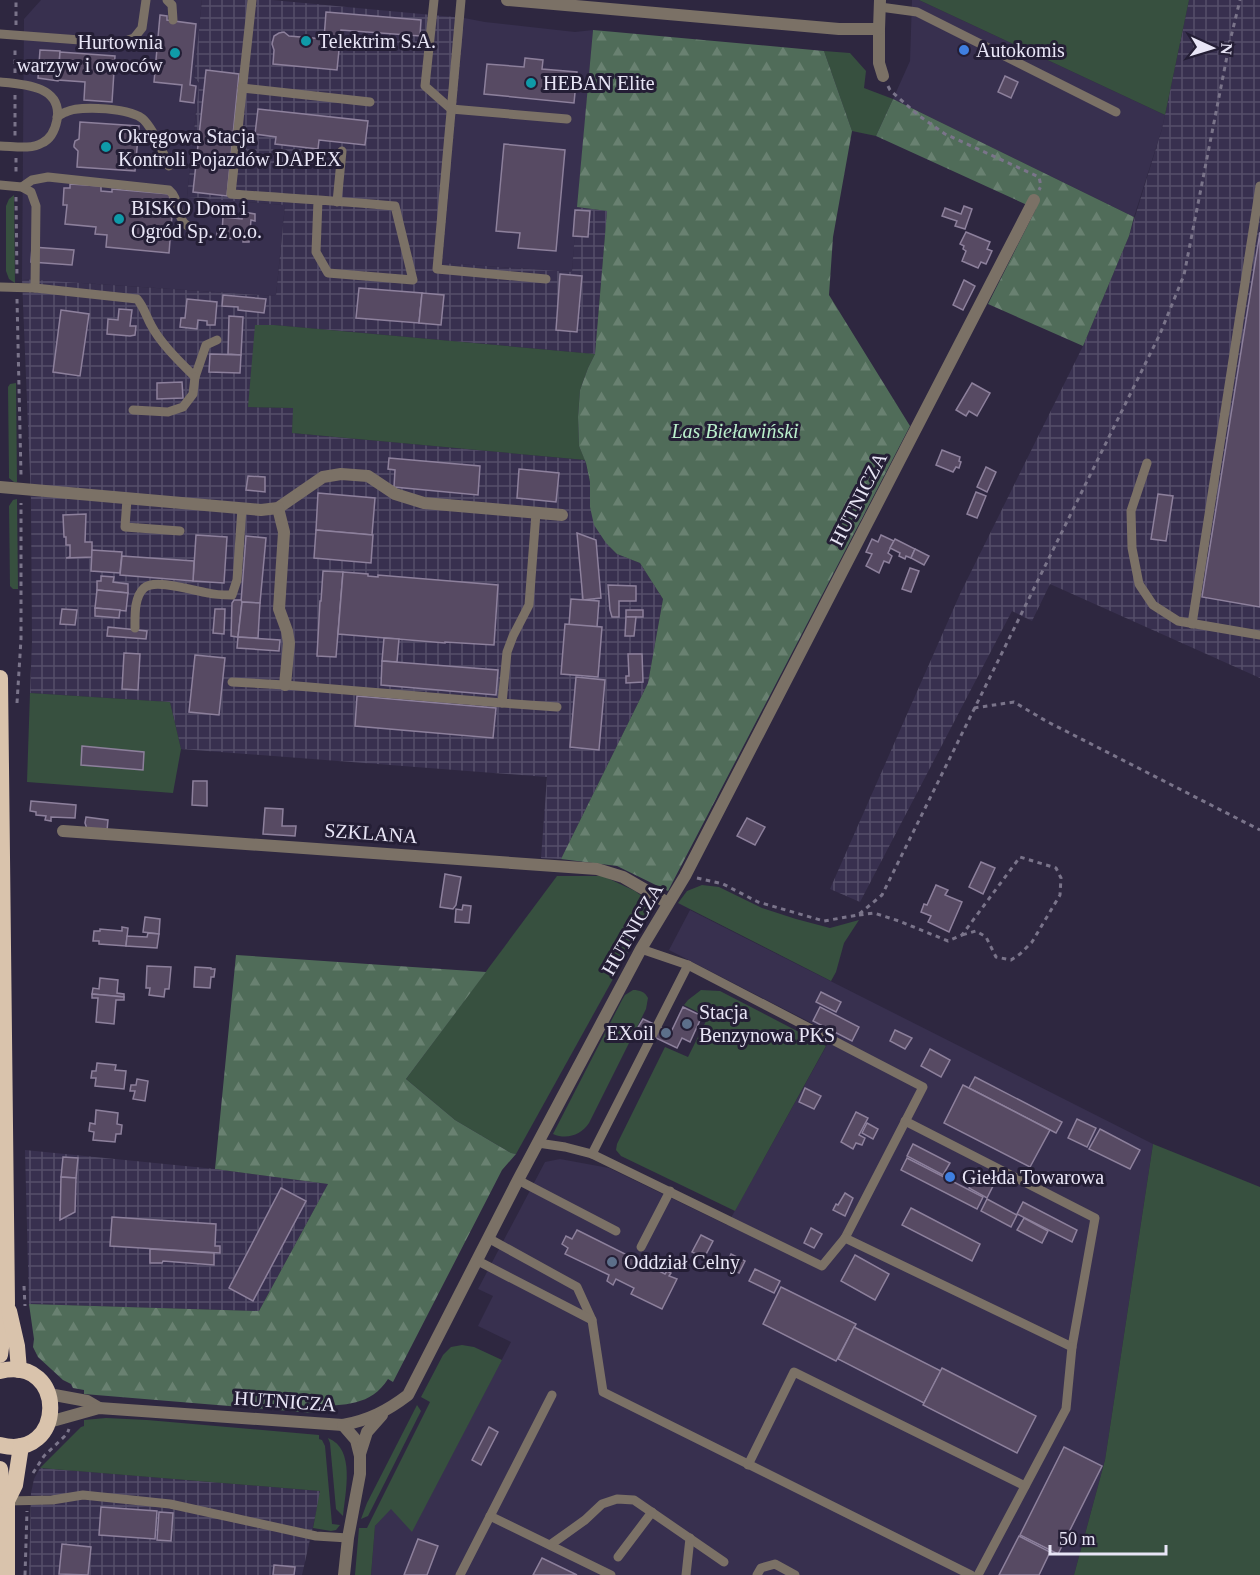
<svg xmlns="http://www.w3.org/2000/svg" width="1260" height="1575" viewBox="0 0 1260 1575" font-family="Georgia,serif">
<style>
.built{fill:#38304f}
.industrial{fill:url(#industrial-grid)}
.green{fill:#37503f}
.forest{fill:url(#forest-firs)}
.building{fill:#574a63;stroke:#8d809c;stroke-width:1.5}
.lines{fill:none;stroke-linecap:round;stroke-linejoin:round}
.path{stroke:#7a748a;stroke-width:3;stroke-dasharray:4.5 4.5;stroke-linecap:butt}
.service{stroke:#7b7166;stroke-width:9}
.minor{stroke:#7b7166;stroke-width:12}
.tertiary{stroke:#7b7166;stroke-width:12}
.trunk{stroke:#d9c3ac;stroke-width:16}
.culture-dot{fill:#0f9aa8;stroke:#241e35;stroke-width:2}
.shop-dot{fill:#3f7fe0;stroke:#241e35;stroke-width:2}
.service-dot{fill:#5c6f8a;stroke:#241e35;stroke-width:2}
.labels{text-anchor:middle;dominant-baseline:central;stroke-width:6;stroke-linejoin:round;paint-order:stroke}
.poi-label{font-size:20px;fill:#e8e5f6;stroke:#241e35;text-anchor:start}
.park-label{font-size:20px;font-style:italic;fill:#baf0cc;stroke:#241e35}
.street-label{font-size:20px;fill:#e8e5f6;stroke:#241e35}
</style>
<defs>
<pattern id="industrial-grid" width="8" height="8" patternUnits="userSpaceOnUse" patternTransform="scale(1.5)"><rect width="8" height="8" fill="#38304f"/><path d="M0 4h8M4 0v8" fill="none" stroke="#554e69"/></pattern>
<pattern id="forest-firs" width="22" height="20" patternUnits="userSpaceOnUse" patternTransform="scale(1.5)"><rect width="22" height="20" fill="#506c59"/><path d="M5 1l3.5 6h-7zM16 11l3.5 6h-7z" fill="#698171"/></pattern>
</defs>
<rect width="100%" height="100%" fill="#2e2740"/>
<g class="built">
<path d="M41 0H202L194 77 199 83 187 197 285 205 276 296 22 279 24 19Z"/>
<path d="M912 0H919L1165 115 1162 129 1134 217 893 99 910 61Z"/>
<path d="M464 18 485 22 575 32 593 30 572 272 442 263Z"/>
<path d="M690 910 1153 1144 1105 1460 1074 1575H371L375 1526 391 1508 412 1531 511 1342 478 1326 493 1296 478 1289 545 1162 560 1159 609 1168 727 1225 833 1034 669 950Z"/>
</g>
<g class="industrial">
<path d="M202 0H272L464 18 442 263 572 272 577 207 607 211 595 354 274 325 248 407 294 408 292 433 585 460 590 482V507L617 554 640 563 663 599 648 683 561 859 541 858 547 777 181 749 170 702 30 693 32 641 31 500 22 279 276 296 285 205 187 197 199 83 194 77Z"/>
<path d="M1189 0H1260V678L1050 584 1032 621 1012 611 860 902 830 889 960 594 1083 346 1129 236 1162 129Z"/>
<path d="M25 1150 215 1169 328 1184 259 1311 29 1304Z"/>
<path d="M40 1468 321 1491 302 1575H29L31 1493 34 1479Z"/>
</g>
<g class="green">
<path d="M919 0H1189L1165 115Z"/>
<path d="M824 51 850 53 866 71 864 88 893 99 876 136 852 131Z"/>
<path d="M14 195 15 283 9 279 6 271V206L9 199Z"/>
<path d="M255 325H274L595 354 588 368 580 390 578 417 579 446 585 460 292 433 293 408 248 407Z"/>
<path d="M16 383 17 482H14L9 478V473L8 387 10 384Z"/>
<path d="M17 499 18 589H13L10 586 9 506 13 500Z"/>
<path d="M30 693 170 702 181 749 173 793 27 782Z"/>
<path d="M557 876H603L635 891 654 905 516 1154 511 1153 455 1120 406 1079Z"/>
<path d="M702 885 719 887 762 908 796 919 830 928 859 920 844 943 836 972 831 981 678 903 687 891Z"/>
<path d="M633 990C640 990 645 992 648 998L646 1009 589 1123C581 1135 567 1140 553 1134L622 1000 625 995Z"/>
<path d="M701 990 720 991 826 1046 735 1211 621 1156 616 1150 617 1144 665 1047 688 1057 708 1017 684 1005 688 1000Z"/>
<path d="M1153 1144 1260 1187V1575H1074L1105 1460Z"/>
<path d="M462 1345 474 1347 502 1360 412 1532 391 1509 375 1526 371 1575H355L359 1528H367L430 1402 421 1397 443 1355 451 1347Z"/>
<path d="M417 1405 421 1411 368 1516 361 1519 367 1503Z"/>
<path d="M106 1418 147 1420 319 1435V1439L322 1440 325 1446 332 1524 340 1525 336 1530 331 1531 313 1528 320 1491 40 1468 81 1427 84 1426V1420Z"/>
<path d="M328 1438C356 1449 345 1493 343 1516L336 1509 330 1443Z"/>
</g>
<g class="forest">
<path d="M593 30 824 51 852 131 833 237 829 295 910 426 668 891 617 866 561 859 648 683 663 599 640 563 617 554 606 543 594 525 590 507V482L586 463 579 446 578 417 580 390 588 368 595 354 607 211 577 207Z"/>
<path d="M893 99 1134 217 1129 236 1083 346 988 304 1036 209 876 136Z"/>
<path d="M236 955 486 972 406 1079 455 1120 511 1153 516 1154 502 1170 393 1382 388 1379C371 1406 344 1405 315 1406L314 1413 84 1394V1390L73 1388 71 1384 63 1380 38 1357 33 1347 34 1339 29 1304 259 1311 328 1184 215 1169Z"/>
</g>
<g class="building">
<path d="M326 12 421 20 420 36 341 30 337 70 273 64 274 50 272 44 274 36 279 33 284 32 289 36 324 39Z"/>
<path d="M160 15 167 16V20L196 24 190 85 196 86 194 103 180 101 182 85 154 82Z"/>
<path d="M40 50 60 51 58 81 38 78Z"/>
<path d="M60 52 115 56 112 102 84 100 85 82 58 80Z"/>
<path d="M525 58 543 60 542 69 577 72 574 103 484 94 487 64 524 67Z"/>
<path d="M206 70 239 74 227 196 193 192Z"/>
<path d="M1005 76 1018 82 1011 98 998 92Z"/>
<path d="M258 109 368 121 365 145 319 140 318 149 275 144 276 137 255 134Z"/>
<path d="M80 122 139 126 135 171 77 167 78 151 74 147V145L75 141 79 139Z"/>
<path d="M504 144 565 150 556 251 518 248 520 233 496 231Z"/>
<path d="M70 184 101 186V191L112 192V189L170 194 168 214 172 215 169 253 106 247 107 235 95 234 96 227 65 224 67 205H63L64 188H70Z"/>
<path d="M964 206 972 209 965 229 955 226 957 221 942 216 945 208 961 214Z"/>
<path d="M575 210 590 211 588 237 573 236Z"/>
<path d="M243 212 255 214V221L251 220 249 242H243V239L217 238V232H222L223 217 242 219Z"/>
<path d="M966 232 990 242 987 249 992 251 986 264 981 262 978 268 962 261 966 251 963 249 964 246 960 244Z"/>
<path d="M1260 232V607L1202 597Z"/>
<path d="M32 247 74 250 72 265 31 262Z"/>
<path d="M560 274 582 276 577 332 556 330Z"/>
<path d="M964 280 975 286 963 310 953 305Z"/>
<path d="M359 288 422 293 419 323 356 318Z"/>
<path d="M422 293 444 295 441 325 419 323Z"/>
<path d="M223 295 266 299 264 313 238 310V307L222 306Z"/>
<path d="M187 299 217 302 215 325H207V321L198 320 197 329 180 327 181 318H185Z"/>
<path d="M119 309 132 310 130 326H136L135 335 130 336 107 334 108 319 118 320Z"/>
<path d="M61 310 89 314 80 376 53 372Z"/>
<path d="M229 316 243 317 241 355 228 354Z"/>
<path d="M210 354 241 355 240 373 209 372Z"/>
<path d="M182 382 183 398 157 399V383Z"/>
<path d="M972 383 990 393 977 416 969 411 966 416 956 410Z"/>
<path d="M942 450 960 457 959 461 961 462 959 468 956 467 953 472 936 465Z"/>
<path d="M389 458 480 466 478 495 394 487 395 470 388 469Z"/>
<path d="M986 467 996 472 987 492 977 487Z"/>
<path d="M519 469 559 473 556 502 517 498Z"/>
<path d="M248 476 265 477V492L246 490Z"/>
<path d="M976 492 986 496 977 518 967 514Z"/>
<path d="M318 493 375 498 372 535 316 530Z"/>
<path d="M1158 494 1173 496 1166 541 1151 539Z"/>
<path d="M86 514 85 542H92V557L66 558 70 557V545H66V537H64L63 515Z"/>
<path d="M316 530 373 535 371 563 314 558Z"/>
<path d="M577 533 596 540 601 598 583 600Z"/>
<path d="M196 535 227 537 224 583 193 581Z"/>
<path d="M881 535 894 541 888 553 892 556 889 563 884 561 879 573 866 566 872 554 866 552 872 539 878 542Z"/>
<path d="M246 536 266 538 260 603 241 602Z"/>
<path d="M895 539 915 549 911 558 906 556 905 559 899 556 900 553 890 548Z"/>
<path d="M915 549 929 556 924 565 911 558Z"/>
<path d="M92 550 122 552 120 573 91 571Z"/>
<path d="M122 556 194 561 193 581 120 575Z"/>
<path d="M910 568 919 571 911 592 902 589Z"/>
<path d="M323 571 343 572 336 657 317 656 320 601H321Z"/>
<path d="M343 572 368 574V576L378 577V575L498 585 494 645 445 642V643L338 634Z"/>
<path d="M101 576 114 577 113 582 128 584V593L97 590V581H101Z"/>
<path d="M608 585 636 586V601H619V617H612L610 610Z"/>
<path d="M97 590 128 593 126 611 95 608Z"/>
<path d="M571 599 599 601 597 627 569 625Z"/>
<path d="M234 600H241L242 602 238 637H237L231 636 232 603Z"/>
<path d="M242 602 260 603 258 638 238 637Z"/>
<path d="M95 608 120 610 119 618 95 616Z"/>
<path d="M62 609 77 610 75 625 60 624Z"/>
<path d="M215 609H225L224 634 213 633Z"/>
<rect x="626" y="610" width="17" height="7"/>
<path d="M626 617H636L634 636H625Z"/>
<path d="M565 624 602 627 598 677 561 674Z"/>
<path d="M108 627 147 631 146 639 107 636Z"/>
<path d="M238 637 280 640 279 651 237 648Z"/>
<path d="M384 638 399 639 397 662 382 661Z"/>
<path d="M124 653 140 654 138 690 122 689Z"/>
<path d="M628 654H642L643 682 626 683V676H629Z"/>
<path d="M195 655 225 658 219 715 189 712Z"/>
<path d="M382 661 498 670 496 695 381 685Z"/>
<path d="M576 677 605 680 599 750 570 747Z"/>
<path d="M357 696 496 708 493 738 355 726Z"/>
<path d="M82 746 144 752 143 770 81 765Z"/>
<path d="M193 781H207V806L192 805Z"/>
<path d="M31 801 76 805 75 818 51 817V821L45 820 46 816 36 815V812L30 811Z"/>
<path d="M265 808 283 809 282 826H296L295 836 263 834Z"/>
<path d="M86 817 108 820 107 831 87 829 85 823Z"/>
<path d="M747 818 765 827 755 845 737 836Z"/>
<path d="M981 862 995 868 983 894 969 887Z"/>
<path d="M445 874 461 877 456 905 453 909 440 907Z"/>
<path d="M936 885 948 890 945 895 962 902 949 932 928 922 931 916 921 912 924 904 927 905Z"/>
<path d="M463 905 471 906 469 923 455 922 456 909 462 910Z"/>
<path d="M145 917 160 919 159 934 143 932Z"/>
<path d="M122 927 128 928 126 946 99 944V941H93L94 931H100V929L122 931Z"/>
<path d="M148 933 159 934 157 948 126 946 127 936 147 937Z"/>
<path d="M147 966 171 967 169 989H165L164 997 149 995 150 988H146Z"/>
<path d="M195 967 211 968V969H215L214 977H211L210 988 194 987Z"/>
<path d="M100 978 118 980 117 993 124 994V997L92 994 93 988 99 989Z"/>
<path d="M821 992 841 1002 836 1012 816 1002Z"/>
<path d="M92 994 124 997V1000H116L114 1024 96 1022 98 998H92Z"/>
<path d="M683 1007 702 1016 690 1042 682 1038 677 1048 637 1029 643 1019 671 1032Z"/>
<path d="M820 1007 859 1027 852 1041 813 1021Z"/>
<path d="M895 1030 912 1038 905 1049 890 1041Z"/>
<path d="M930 1049 950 1060 941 1077 921 1066Z"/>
<path d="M97 1063 116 1065 115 1070 126 1071 124 1089 95 1086 96 1078H91L92 1071H96Z"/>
<path d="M975 1077 1062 1122 1056 1133 969 1088Z"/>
<path d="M137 1079 148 1081 145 1101 133 1099 135 1091H130L131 1085H136Z"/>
<path d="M963 1085 1050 1130 1030 1167 944 1123Z"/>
<path d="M805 1088 821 1096 814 1109 799 1102Z"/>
<path d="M96 1110 118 1113 117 1124 122 1125 121 1134H116L115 1142 93 1140 94 1132 89 1131 90 1123 95 1124Z"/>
<path d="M856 1112 868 1118 859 1135 865 1138 862 1145 856 1143 853 1149 841 1142Z"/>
<path d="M1077 1119 1096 1128 1087 1147 1068 1138Z"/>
<path d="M867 1123 878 1129 873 1139 862 1133Z"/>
<path d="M1100 1129 1140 1150 1130 1169 1089 1149Z"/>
<path d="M913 1144 950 1163 943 1175 907 1156Z"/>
<path d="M63 1157 78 1158 76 1178 61 1177Z"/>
<path d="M907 1158 983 1197 977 1209 901 1170Z"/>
<path d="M61 1177 76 1178 75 1212 60 1220Z"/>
<path d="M975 1177 993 1186 987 1198 969 1188Z"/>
<path d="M281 1188 306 1201 253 1301 229 1288Z"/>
<path d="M845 1193 853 1198 845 1216 833 1210 836 1204 838 1205Z"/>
<path d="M987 1199 1017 1215 1011 1227 981 1211Z"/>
<path d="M1023 1202 1077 1230 1072 1242 1017 1214Z"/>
<path d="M911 1208 980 1244 972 1261 902 1225Z"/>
<path d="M112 1217 216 1224 215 1246H220V1253L110 1246Z"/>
<path d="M1024 1218 1048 1231 1042 1243 1017 1230Z"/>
<path d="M811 1228 822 1234 814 1248 804 1243Z"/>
<path d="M577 1230 665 1274 667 1271 671 1273 669 1276 677 1279 662 1309 631 1294 634 1288 616 1279 613 1285 607 1281 609 1275 565 1254 568 1248 562 1244 566 1236 572 1239Z"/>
<path d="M701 1235 713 1241 704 1258 692 1252Z"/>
<path d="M150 1249 214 1253V1265L163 1261 162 1263H150Z"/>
<path d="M731 1254 745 1261 739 1273 725 1266Z"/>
<path d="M855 1255 889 1274 875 1300 841 1281Z"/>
<path d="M755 1269 780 1281 774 1293 749 1281Z"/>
<path d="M781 1287 856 1324 836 1361 763 1324Z"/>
<path d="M854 1327 941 1371 924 1403 838 1359Z"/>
<path d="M942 1368 1036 1416 1017 1453 923 1405Z"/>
<path d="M489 1427 498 1432 481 1465 472 1460Z"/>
<path d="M1064 1447 1102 1466 1058 1554 1020 1535Z"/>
<path d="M101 1507 157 1511 155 1539 99 1535Z"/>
<path d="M159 1512 173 1513 171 1541 157 1540Z"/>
<path d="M1019 1536 1050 1552 1039 1575H999Z"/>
<path d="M418 1539 438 1546 427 1575H404Z"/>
<path d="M62 1544 91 1547 88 1575 59 1574Z"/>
<path d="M542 1558 577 1575H533Z"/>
<path d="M274 1565 295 1567 294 1575H273Z"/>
</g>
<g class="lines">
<g class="path">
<path d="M16 25V0"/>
<path d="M15 73V47"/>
<path d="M888 86 890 90 918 115 945 134 1039 177 1041 186 1039 190"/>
<path d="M15 95V136"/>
<path d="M16 158V175"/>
<path d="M16 197 17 277"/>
<path d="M17 299 21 475"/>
<path d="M17 703 21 639V503"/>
<path d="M974 708 1014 702 1046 721 1260 830"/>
<path d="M697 878 723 884 758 902 824 921 858 915 882 895 1160 334 1184 275 1230 41 1240 0"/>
<path d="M859 915 874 913 899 921 948 941 962 935 1020 857 1056 868 1061 878 1060 895 1032 942 1020 954 1011 960 996 957 986 937 976 931 962 935"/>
<path d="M24 1286 25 1306"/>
<path d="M33 1473 44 1456 67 1434 69 1429"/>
<path d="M25 1575 27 1511"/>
</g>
<g class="service">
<path d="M167 0 172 5 173 20"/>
<path d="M252 0 231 194C286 198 341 201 395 206L413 280 328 273 316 252 318 200"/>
<path d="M434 0 425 86 451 109 567 119"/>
<path d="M461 0 437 269 546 279"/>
<path d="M880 7 917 12 1116 112"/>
<path d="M0 34 120 43 134 38 142 28 146 0"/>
<path d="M0 82C24 84 63 86 57 120 55 130 51 139 42 143 31 150 12 146 0 146"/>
<path d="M242 88 370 102"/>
<path d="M57 117C60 115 63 113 66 112 80 105 133 108 144 120 155 132 162 151 169 166"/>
<path d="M0 185 22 187 31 192 36 206 35 288 0 287"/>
<path d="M22 187 32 180 48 177 169 190C179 198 176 213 184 223 187 226 190 227 193 230"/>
<path d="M337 202 342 151"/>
<path d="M35 288 137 299C144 307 146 316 151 325 161 344 180 362 195 377L206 345 217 340"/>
<path d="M133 410 168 412 183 407 193 394 195 377"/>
<path d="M1147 463 1131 511 1132 548 1139 584 1153 605 1178 621 1260 635"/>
<path d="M127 499 125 527 180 531"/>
<path d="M536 513 529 605 513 636 507 652 502 703 557 707"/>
<path d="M1192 624 1260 186"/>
<path d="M135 628C135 616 134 597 144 588 155 578 194 591 208 593 216 595 224 595 232 595L237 580 242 508"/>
<path d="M232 682 285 685 502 703"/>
<path d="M538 1143 565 1147 592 1154 822 1266 845 1238 923 1087 688 965 641 949"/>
<path d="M592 1154 688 965"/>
<path d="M518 1180 616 1231"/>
<path d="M488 1238 577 1287 592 1320 603 1392 971 1575"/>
<path d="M845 1238 1072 1347 1095 1218 905 1121"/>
<path d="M641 1247 670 1191"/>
<path d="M476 1260 592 1320"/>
<path d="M748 1465 794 1372 1025 1486"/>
<path d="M7 1501 52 1500 83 1495 170 1504 316 1536 348 1538"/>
<path d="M490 1516 611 1575"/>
<path d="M550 1545 585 1520 602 1504 617 1499 634 1500 724 1562"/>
<path d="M618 1557 652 1512"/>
<path d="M460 1575 552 1395"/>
<path d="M686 1575 690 1538"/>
<path d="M757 1575 761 1568 775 1564 795 1575"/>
<path d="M978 1575 1066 1409 1072 1347"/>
</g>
<g class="minor">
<path d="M879 29V63L883 76"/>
<path d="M0 487 261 510 278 508 323 477 341 474 368 476 395 494 424 503 562 515"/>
<path d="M278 508 284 532 279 609 287 631 289 643 285 685"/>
<path d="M63 831 597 869 623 877 668 903"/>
<path d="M49 1394 87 1401 99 1408"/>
<path d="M49 1422 99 1408 343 1425C369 1420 387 1411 408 1395L518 1180 641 949 685 876 1034 200"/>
<path d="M343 1425 356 1440 360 1456V1474L348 1538 344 1575"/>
<path d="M360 1454 367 1432 382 1415"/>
</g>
<path class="tertiary" d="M507 0 839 29H879L880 0"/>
<g class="trunk">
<path d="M0 678 7 1304 0 1355"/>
<path d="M9 1311 17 1346 19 1370"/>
<path d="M0 1371C68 1355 66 1462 0 1445"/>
<path d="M0 1469 2 1485 7 1501V1575"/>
<path d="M7 1501 15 1485 21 1446"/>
</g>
</g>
<g class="culture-dot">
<circle cx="306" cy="41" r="6"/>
<circle cx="175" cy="53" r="6"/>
<circle cx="531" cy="83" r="6"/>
<circle cx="106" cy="147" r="6"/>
<circle cx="119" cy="219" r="6"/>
</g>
<g class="shop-dot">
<circle cx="964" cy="50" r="6"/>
<circle cx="950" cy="1177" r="6"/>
</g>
<g class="service-dot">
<circle cx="687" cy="1024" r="6"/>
<circle cx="666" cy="1033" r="6"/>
<circle cx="612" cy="1262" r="6"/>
</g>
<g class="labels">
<g class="poi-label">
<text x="318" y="41">Telektrim S.A.</text>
<text x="163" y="42" text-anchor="end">Hurtownia<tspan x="163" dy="23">warzyw i owoców</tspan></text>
<text x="976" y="50">Autokomis</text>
<text x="543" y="83">HEBAN Elite</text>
<text x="118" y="136">Okręgowa Stacja<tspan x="118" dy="23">Kontroli Pojazdów DAPEX</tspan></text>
<text x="131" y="208">BISKO Dom i<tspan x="131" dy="23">Ogród Sp. z o.o.</tspan></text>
<text x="699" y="1012">Stacja<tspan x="699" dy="23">Benzynowa PKS</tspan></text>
<text x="654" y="1033" text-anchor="end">EXoil</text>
<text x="962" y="1177">Giełda Towarowa</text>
<text x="624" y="1262">Oddział Celny</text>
</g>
<g class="park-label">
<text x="735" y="431">Las Bieławiński</text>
</g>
<g class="street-label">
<text transform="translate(858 499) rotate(-63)">HUTNICZA</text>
<text transform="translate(371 833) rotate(4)">SZKLANA</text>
<text transform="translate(632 929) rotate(-60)">HUTNICZA</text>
<text transform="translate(285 1401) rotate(4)">HUTNICZA</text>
</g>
</g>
<g transform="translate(1212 48) rotate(94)" stroke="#241e35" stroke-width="4.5" paint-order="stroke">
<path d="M0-4.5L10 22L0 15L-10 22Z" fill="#e8e5f6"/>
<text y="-9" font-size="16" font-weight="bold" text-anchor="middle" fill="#e8e5f6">N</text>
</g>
<path d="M1050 1545v9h116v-9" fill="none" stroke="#e8e5f6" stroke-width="3"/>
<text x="1059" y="1545" font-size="18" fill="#e8e5f6" stroke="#241e35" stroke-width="4.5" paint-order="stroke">50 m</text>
</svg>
